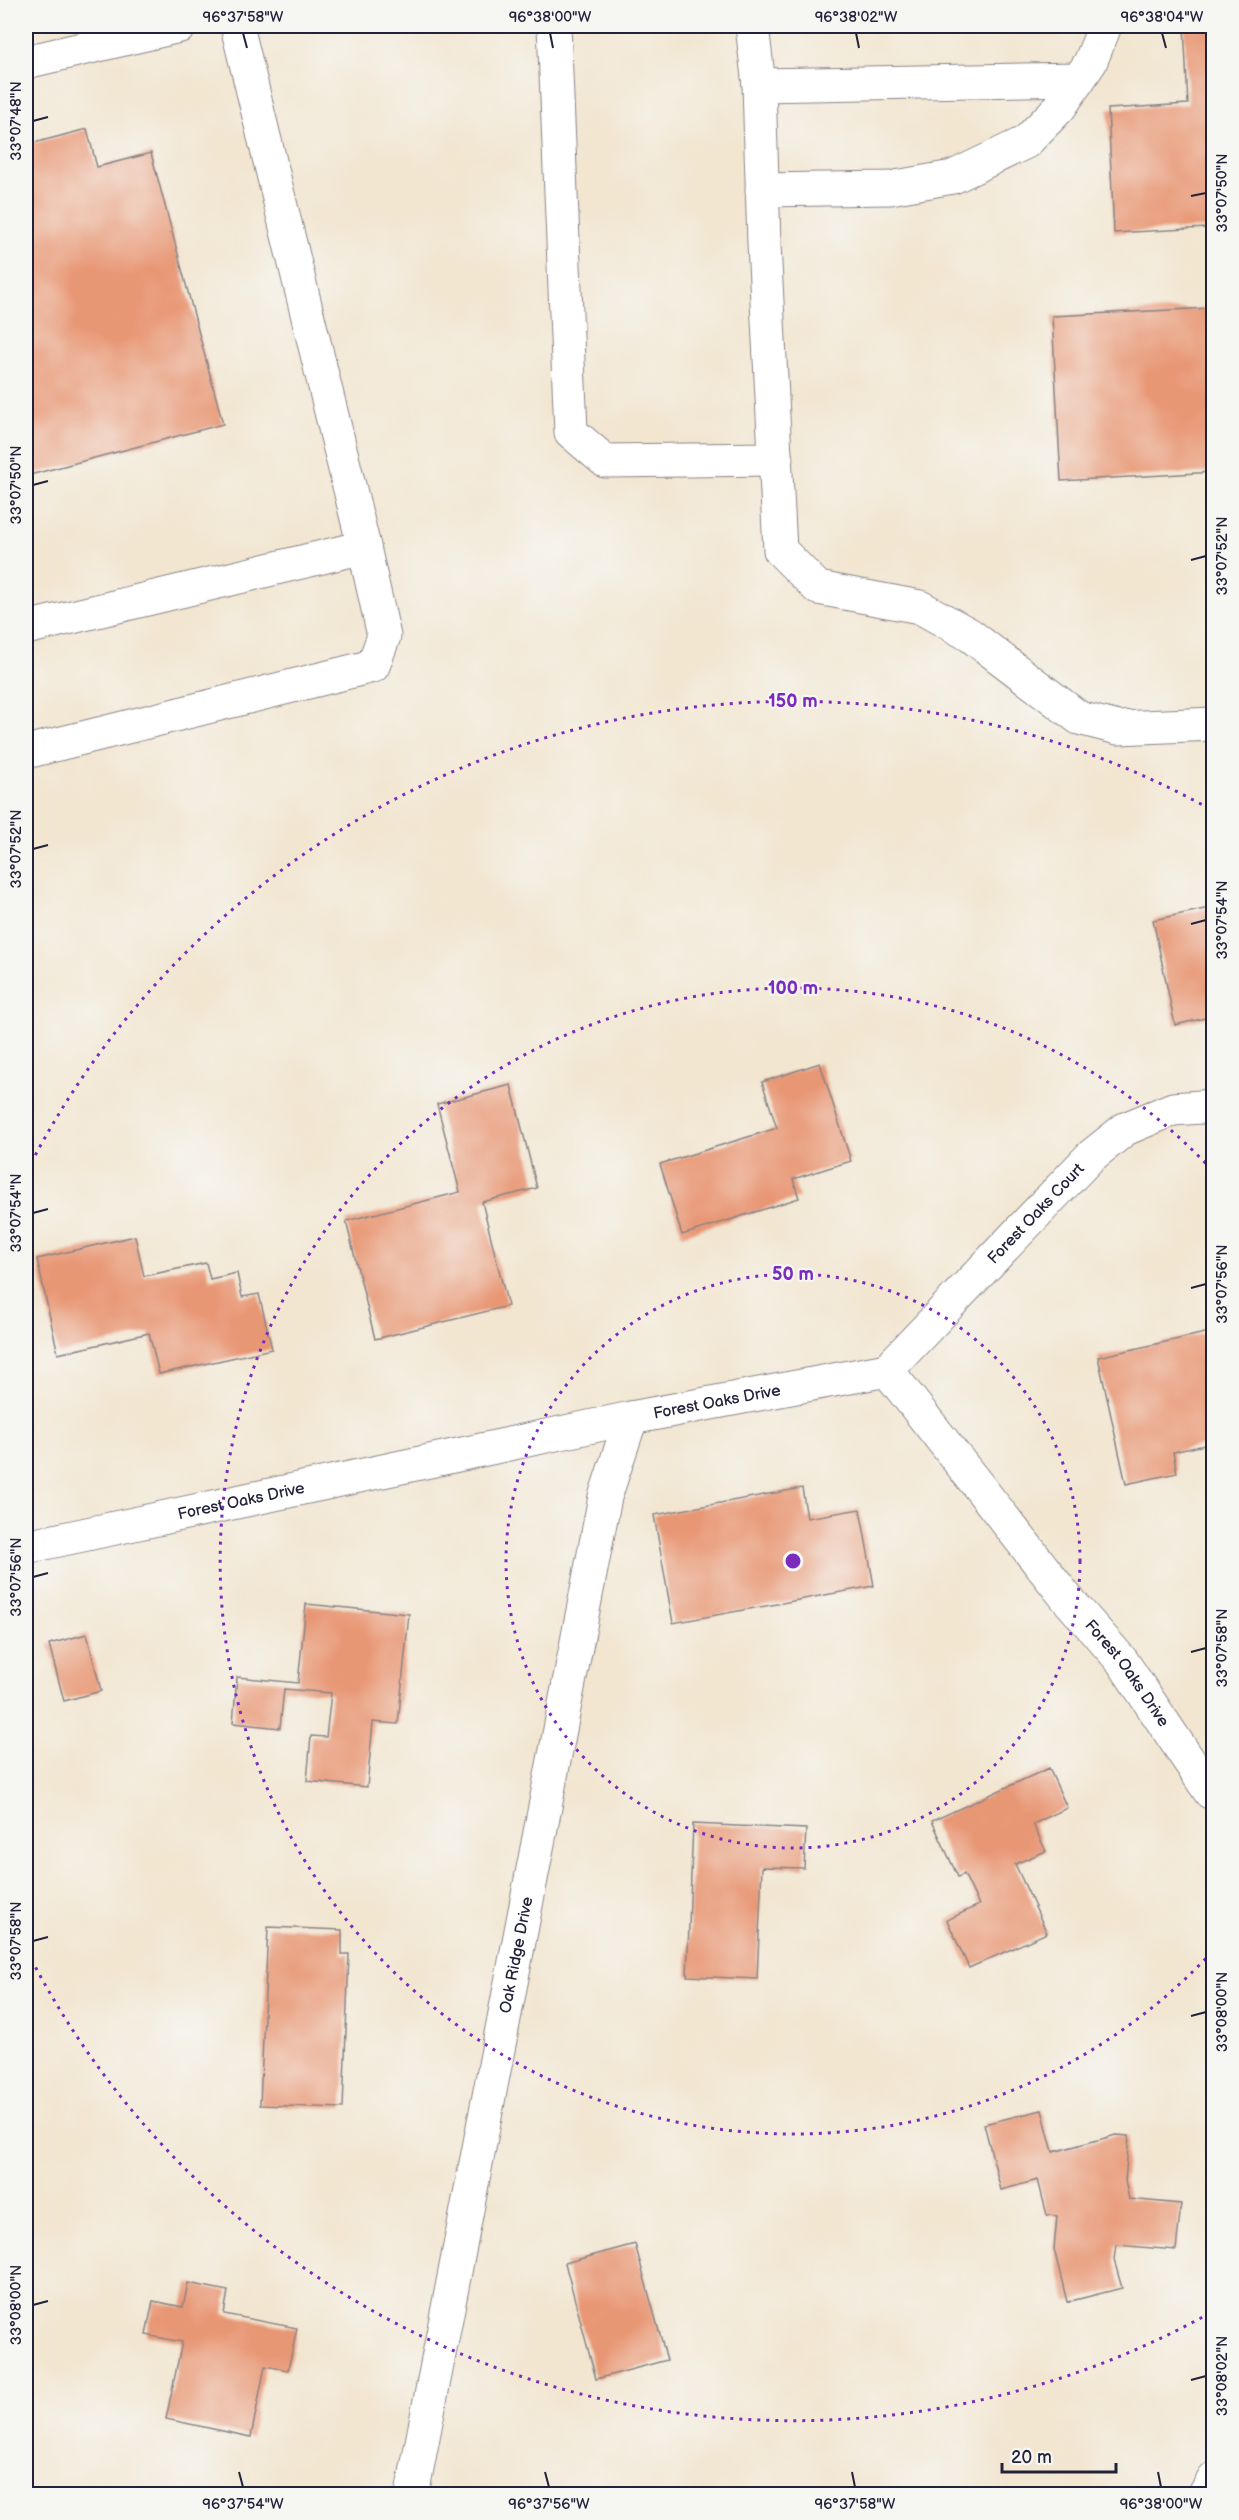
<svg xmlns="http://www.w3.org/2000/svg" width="1239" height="2520" viewBox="0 0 1239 2520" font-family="'Balsamiq Sans',sans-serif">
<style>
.building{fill:#e89775}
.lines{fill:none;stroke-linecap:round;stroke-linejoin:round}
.minor-casing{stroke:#8a8486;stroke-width:35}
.minor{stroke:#fff;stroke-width:33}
.ticks{fill:none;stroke:#22223b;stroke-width:2}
.ring{fill:none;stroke:#7b2cbf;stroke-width:3;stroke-dasharray:3 6}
.labels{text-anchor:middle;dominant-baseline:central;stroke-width:4.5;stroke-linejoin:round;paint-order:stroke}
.street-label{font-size:16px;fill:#22223b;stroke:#f6f6f2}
.centre{fill:#7b2cbf;stroke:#f6f6f2;stroke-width:3}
.ring-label{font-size:18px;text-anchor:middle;font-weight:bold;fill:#7b2cbf;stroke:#f6f6f2;stroke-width:4.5;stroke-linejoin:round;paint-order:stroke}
.neatline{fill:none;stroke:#22223b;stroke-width:2}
.ticks-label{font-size:15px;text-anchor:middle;fill:#22223b}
</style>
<rect width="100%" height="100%" fill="#f6f6f2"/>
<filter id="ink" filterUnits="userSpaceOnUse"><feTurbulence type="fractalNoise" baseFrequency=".0167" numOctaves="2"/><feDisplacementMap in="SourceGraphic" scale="12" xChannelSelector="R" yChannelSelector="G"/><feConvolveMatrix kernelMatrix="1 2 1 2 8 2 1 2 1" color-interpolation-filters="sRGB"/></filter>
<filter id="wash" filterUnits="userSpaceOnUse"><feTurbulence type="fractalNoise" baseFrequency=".008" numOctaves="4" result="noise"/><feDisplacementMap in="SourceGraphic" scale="24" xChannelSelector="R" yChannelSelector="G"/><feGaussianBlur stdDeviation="1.35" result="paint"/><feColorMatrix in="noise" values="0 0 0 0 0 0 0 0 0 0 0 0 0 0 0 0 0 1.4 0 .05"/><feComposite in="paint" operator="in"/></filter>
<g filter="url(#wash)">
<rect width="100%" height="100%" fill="#f2e6d1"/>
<g id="blocks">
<g class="building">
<path d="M1184 26H1214V472L1061 481 1052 316 1210 308 1206 228 1114 233 1108 109 1188 104Z"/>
<path d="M87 129 97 167 151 153 223 424 26 476V145Z"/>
<path d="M1214 907V1016L1175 1025 1153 920Z"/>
<path d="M820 1063 851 1161 793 1179 799 1198 682 1235 660 1164 777 1128 762 1082Z"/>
<path d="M511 1085 537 1188 482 1202 508 1306 375 1339 346 1221 460 1192 437 1104Z"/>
<path d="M135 1236 144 1276 206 1263 210 1279 237 1273 242 1297 259 1294 272 1349 159 1374 149 1333 58 1354 37 1259Z"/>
<path d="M1214 1331V1443L1173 1452 1177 1473 1126 1484 1098 1357Z"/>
<path d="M802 1488 807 1518 860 1509 874 1586 673 1623 654 1515Z"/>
<path d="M306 1604 409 1614 398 1724 373 1722 367 1787 307 1781 311 1736 326 1737 331 1693 284 1689 280 1728 233 1723 237 1677 298 1683Z"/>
<path d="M87 1634 101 1691 64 1701 49 1644Z"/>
<path d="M1049 1768 1067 1808 1033 1824 1046 1851 1015 1864 1047 1933 969 1968 947 1920 979 1905 964 1874 958 1877 932 1821Z"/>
<path d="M693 1824 806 1829 804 1868 762 1867 757 1979 687 1976Z"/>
<path d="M268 1927 342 1930V1954H349L343 2108 260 2105Z"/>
<path d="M1042 2110 1053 2152 1116 2135 1129 2136 1125 2181 1129 2199 1181 2204 1176 2250 1116 2245 1114 2260 1122 2288 1067 2302 1054 2249 1057 2216 1047 2215 1038 2180 1001 2190 984 2124Z"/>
<path d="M635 2244 667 2360 596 2379 565 2263Z"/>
<path d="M188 2283 228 2291 224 2314 297 2328 288 2370 265 2366 251 2437 166 2419 182 2342 146 2335 153 2301 183 2307Z"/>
</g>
</g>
</g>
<g filter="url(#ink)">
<use href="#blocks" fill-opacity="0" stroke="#8a8486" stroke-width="1.5"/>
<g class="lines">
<defs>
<g id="minor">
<path d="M554 26 571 432 605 461 776 459"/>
<path d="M752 26 759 85 764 244 780 550 818 588 920 607 970 635 1079 718 1118 728 1214 724"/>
<path d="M26 62 180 26"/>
<path d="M759 85 1079 79"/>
<path d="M762 190 890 188 953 177 1026 142 1060 107 1090 63 1105 26"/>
<path d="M26 628 364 547 237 26"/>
<path d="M26 752 373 666 384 636 364 547"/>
<path id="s1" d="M887 1370 1090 1157 1125 1129 1173 1109 1214 1106"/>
<path id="s2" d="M26 1547 631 1418 887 1370 1065 1596 1122 1661 1210 1792 1214 1793"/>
<path id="s3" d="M412 2494 605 1497 631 1418"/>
<path d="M1205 2494 1214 2479"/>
</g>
</defs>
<use href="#minor" class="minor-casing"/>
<use href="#minor" class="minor"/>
</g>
</g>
<path class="ticks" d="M243 33 247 48M550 33 553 48M856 33 859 48M1162 33 1166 48M33 121 48 117M1191 196 1206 193M33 485 48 481M1191 560 1206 556M33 849 48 845M1191 924 1206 920M33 1213 48 1209M1191 1288 1206 1284M33 1577 48 1573M1191 1652 1206 1648M33 1941 48 1937M1191 2016 1206 2012M33 2305 48 2301M1191 2380 1206 2376M239 2472 243 2487M545 2472 549 2487M852 2472 855 2487M1158 2472 1161 2487"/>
<g class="ring">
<circle cx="793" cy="1561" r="287"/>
<path d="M1212 1952A573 573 0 1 1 1212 1170"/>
<path d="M1210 2313A860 860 0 0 1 27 1951M27 1171A860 860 0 0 1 1210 809"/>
</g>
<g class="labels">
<g class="street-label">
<text stroke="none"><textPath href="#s1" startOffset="216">Forest Oaks Court</textPath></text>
<text stroke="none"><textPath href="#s2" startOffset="706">Forest Oaks Drive</textPath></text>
<text stroke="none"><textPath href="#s2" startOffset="220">Forest Oaks Drive</textPath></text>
<text stroke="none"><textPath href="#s2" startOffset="1266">Forest Oaks Drive</textPath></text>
<text stroke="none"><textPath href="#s3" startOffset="549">Oak Ridge Drive</textPath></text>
</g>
</g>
<circle cx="793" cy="1561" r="9" class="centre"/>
<g class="ring-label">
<text x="793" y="707">150 m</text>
<text x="793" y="994">100 m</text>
<text x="793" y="1280">50 m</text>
</g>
<rect width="1239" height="2520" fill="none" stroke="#f6f6f2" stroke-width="66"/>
<path d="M1002 2463v9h114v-9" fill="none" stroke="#22223b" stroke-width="3"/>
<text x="1011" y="2463" font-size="18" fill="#22223b" stroke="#f6f6f2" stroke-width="4.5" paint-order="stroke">20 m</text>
<rect x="33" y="33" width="1173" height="2454" class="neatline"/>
<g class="ticks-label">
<text x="243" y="22">96°37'58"W</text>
<text x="550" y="22">96°38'00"W</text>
<text x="856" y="22">96°38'02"W</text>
<text x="1162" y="22">96°38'04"W</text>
<text transform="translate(16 121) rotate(-90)" y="5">33°07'48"N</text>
<text transform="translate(1222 193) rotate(-90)" y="5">33°07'50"N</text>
<text transform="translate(16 485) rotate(-90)" y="5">33°07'50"N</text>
<text transform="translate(1222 556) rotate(-90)" y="5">33°07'52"N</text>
<text transform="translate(16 849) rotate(-90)" y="5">33°07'52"N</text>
<text transform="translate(1222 920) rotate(-90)" y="5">33°07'54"N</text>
<text transform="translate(16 1213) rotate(-90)" y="5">33°07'54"N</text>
<text transform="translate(1222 1284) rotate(-90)" y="5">33°07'56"N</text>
<text transform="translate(16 1577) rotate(-90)" y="5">33°07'56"N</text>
<text transform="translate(1222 1648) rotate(-90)" y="5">33°07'58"N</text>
<text transform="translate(16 1941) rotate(-90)" y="5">33°07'58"N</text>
<text transform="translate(1222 2012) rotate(-90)" y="5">33°08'00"N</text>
<text transform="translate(16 2305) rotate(-90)" y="5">33°08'00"N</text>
<text transform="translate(1222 2376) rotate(-90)" y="5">33°08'02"N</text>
<text x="243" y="2509">96°37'54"W</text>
<text x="549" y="2509">96°37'56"W</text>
<text x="855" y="2509">96°37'58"W</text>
<text x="1161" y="2509">96°38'00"W</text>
</g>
</svg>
